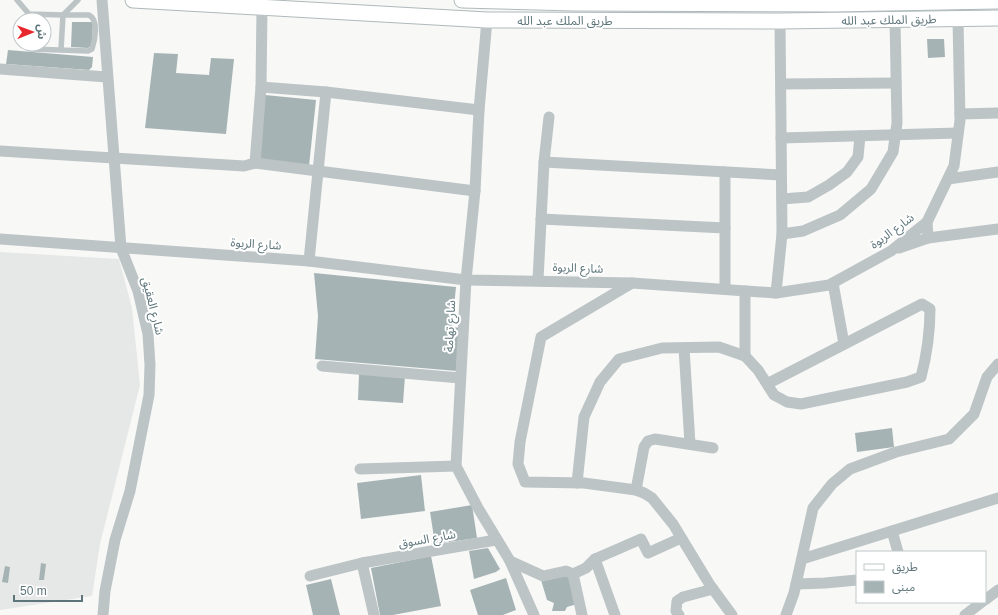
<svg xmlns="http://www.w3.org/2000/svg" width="998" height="615" viewBox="0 0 998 615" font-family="Arial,'Noto Sans Arabic',sans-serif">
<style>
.built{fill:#e6e8e7}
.building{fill:#a6b3b5}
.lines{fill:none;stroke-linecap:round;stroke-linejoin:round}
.secondary-casing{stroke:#afb9bb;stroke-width:17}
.service{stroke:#bcc4c6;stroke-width:5.5}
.minor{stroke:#bcc4c6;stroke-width:11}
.secondary{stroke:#fff;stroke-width:15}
.labels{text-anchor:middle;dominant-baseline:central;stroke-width:4;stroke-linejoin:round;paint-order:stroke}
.street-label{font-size:12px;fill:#5e767b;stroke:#fff}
</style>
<rect width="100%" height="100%" fill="#f8f8f6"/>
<path class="built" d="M0 252 119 259 132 308 140 385 100 544 92 596 0 610Z"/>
<g class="building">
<path d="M72 22H93L92 45 88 48 71 47Z"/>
<path d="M927 39H944L945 57 928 58Z"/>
<path d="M8 50 93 57 92 67 89 70 6 64Z"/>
<path d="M154 53 178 54 176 73 209 75 211 58 234 59 226 134 145 128Z"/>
<path d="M265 95 316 100 309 166 259 161Z"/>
<path d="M314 273 456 287 452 327 461 328 457 371 315 359 318 316Z"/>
<path d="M359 374 405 376 403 403 358 400Z"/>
<path d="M892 428 894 447 857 452 855 433Z"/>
<path d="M421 475 425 511 361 519 357 483Z"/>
<path d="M472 505 477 538 435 544 430 512Z"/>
<path d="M488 548 500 569 496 572 474 579 469 551Z"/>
<path d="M431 556 441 606 393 615H380L371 568Z"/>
<path d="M41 563 46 564 44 580H39Z"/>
<path d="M5 566 10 567 8 583 2 582Z"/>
<path d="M566 576 571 577 577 604 567 607 565 611H552L554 603 547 600 541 580Z"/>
<path d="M506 578 516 610 503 615H478L470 590Z"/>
<path d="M331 579 340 615H313L306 585Z"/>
</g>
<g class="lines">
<defs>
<g id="secondary">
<path d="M133 0 487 20 780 21 998 18"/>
<path d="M462 0 573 3 832 4 998 1"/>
</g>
</defs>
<use href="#secondary" class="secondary-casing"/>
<g class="service">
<path d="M17 0 29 14 63 15 78 0"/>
<path d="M28 44 31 49 88 51 92 49C95 40 99 20 89 15H63L61 50"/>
</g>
<g class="minor">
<path d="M102 0 121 248 138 291 148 334 150 365 149 395 130 491 115 540 105 591 103 615"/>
<path d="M487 20 479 110 475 191 466 280 456 466 478 508 510 561 534 615"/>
<path d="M0 69 107 77"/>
<path d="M781 84 896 83"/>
<path d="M261 87 326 92 479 110"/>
<path d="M960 114 998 113"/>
<path d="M781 138 958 133"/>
<path d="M0 151 244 166 255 163 475 191"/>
<path d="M544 162 781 175"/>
<path d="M255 163 261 87 262 8"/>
<path d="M725 172V289"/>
<path d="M948 179 998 172"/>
<path d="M782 199 808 197 829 185 847 172 858 157 860 136"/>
<path d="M541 219 725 228"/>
<path d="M927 222 928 238 998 229"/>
<path d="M782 234 803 231 840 215 871 189 893 152 897 123 895 20"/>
<path d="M0 239 309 261 466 280 632 283 776 293 829 285 891 251 927 222 954 166 960 120 958 19"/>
<path d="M899 248 928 238"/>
<path d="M309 261 326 92"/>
<path d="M538 280 544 162 549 117"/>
<path d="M632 283 541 337 520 442 518 464 525 482 584 483 636 490 644 493 652 498 673 524 710 585 732 615"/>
<path d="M833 283 844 344"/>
<path d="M776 293 782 234 780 21"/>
<path d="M684 348 690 444"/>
<path d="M745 356 758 370 774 395 787 402 801 404 907 382 921 377C927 354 930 332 930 309L922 304 767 384"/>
<path d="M322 366 460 378"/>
<path d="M360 469 456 466"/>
<path d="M577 483 584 417 600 382 619 359 662 348 719 347 745 356V291"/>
<path d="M636 490 644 447 648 441 655 439 713 448"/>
<path d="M892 531 898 552"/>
<path d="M595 559 615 615"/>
<path d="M802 559 998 498"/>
<path d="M510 561 543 576 566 571 573 574 586 568 595 559 641 539 648 553 681 538"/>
<path d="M362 563 374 615"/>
<path d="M573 574 582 615"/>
<path d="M310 576 362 563 496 540"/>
<path d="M796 584 825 583 857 580"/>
<path d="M985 600 998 590"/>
<path d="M679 615 676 611 677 601 683 597 713 589"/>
<path d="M786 615 794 593 813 508 832 484 850 469 896 452 949 439 974 414 987 377 998 364"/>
<path d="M965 615 982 602"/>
</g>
<use href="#secondary" class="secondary"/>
</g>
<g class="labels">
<g class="street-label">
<text transform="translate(889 20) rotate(-1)">طريق الملك عبد الله</text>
<text x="565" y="21">طريق الملك عبد الله</text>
<text transform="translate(892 231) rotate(-36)">شارع الربوة</text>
<text transform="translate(256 244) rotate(4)">شارع الربوة</text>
<text transform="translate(578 268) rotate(2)">شارع الربوة</text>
<text transform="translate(153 306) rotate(76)">شارع العقيق</text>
<text transform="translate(450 326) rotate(-87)">شارع تهامة</text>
<text transform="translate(427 539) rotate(-10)">شارع السوق</text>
</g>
</g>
<rect x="856" y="551" width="130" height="52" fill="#ffffff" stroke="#bfc8ca"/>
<rect x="864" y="564" width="20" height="6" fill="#ffffff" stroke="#bfc8ca"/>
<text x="892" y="571" font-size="12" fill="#5e767b">طريق</text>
<rect x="864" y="581" width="20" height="12" fill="#a6b3b5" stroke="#bfc8ca"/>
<text x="892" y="591" font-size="12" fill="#5e767b">مبنى</text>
<g transform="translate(32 32) rotate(89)"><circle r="19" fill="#ffffff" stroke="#bfc8ca"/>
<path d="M0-3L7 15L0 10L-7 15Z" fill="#e7272c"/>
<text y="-6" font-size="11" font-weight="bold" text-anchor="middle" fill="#5e767b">ش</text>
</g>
<path d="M14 595v6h68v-6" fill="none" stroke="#5e767b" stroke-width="2"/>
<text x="20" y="595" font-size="12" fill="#5e767b" stroke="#ffffff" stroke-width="3" paint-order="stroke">50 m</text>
</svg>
